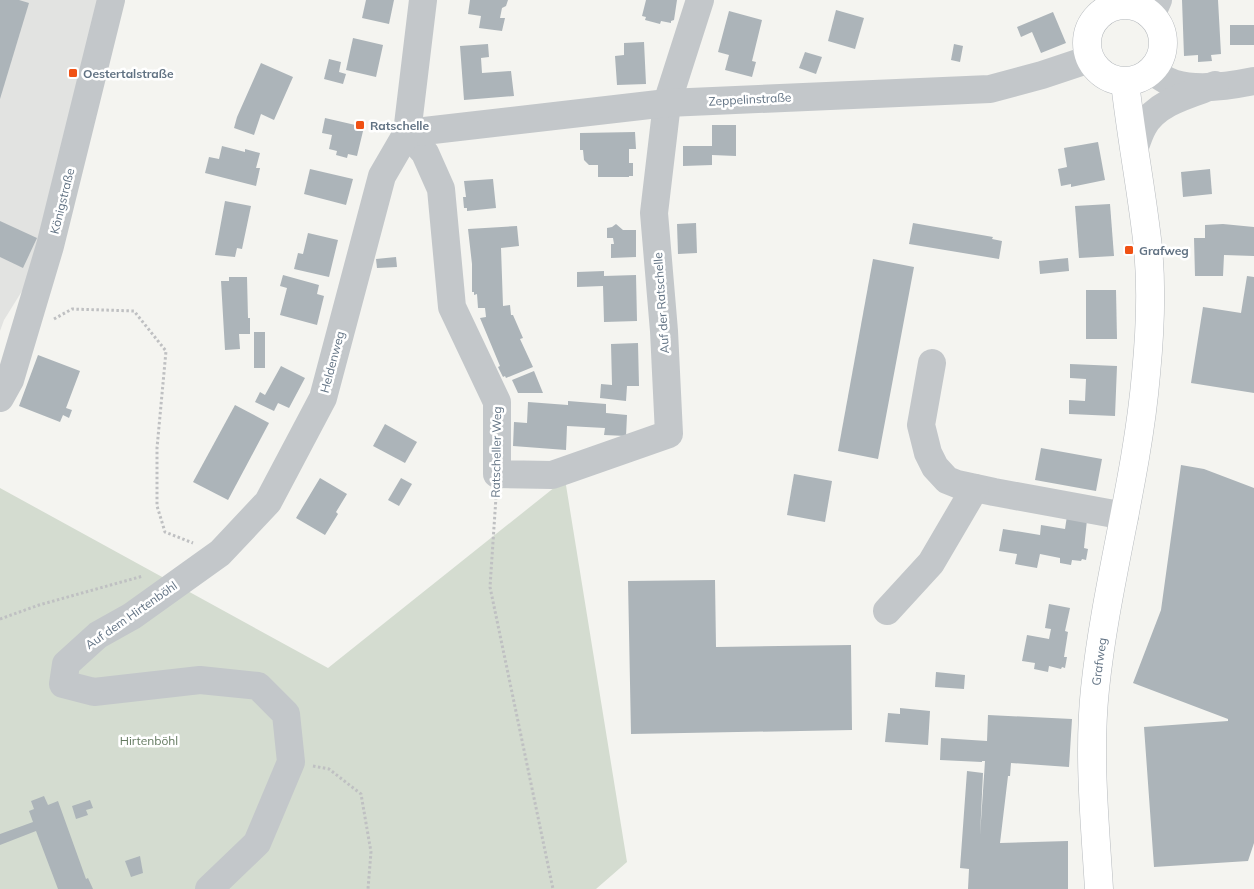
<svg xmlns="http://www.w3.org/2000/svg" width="1254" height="889" viewBox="0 0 1254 889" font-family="Mulish,sans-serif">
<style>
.built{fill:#e2e3e1}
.green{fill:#d4dcd0}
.building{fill:#acb4b9}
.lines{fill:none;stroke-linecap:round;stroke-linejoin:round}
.major-casing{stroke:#b6babe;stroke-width:29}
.path{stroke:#bfc0c2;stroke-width:3;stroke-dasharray:2.5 2.5;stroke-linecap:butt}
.minor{stroke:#c3c7ca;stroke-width:28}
.major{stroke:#fff;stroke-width:28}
.poi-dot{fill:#f05114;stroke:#fff;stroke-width:2}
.labels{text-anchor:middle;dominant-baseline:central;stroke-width:5;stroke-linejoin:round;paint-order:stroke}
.poi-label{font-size:12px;font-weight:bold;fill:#617283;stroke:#fff;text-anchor:start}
.street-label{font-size:12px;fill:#617283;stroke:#fff}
.park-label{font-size:12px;fill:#647a60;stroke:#fff}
</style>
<rect width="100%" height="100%" fill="#f4f4f0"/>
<path class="built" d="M0 0H103L50 246 4 320 0 331Z"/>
<path class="green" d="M565 479 627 862 596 889H0V488L328 668Z"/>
<g class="building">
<path d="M0 0H19L29 3 0 99Z"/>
<path d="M366 0H394L389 24 362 18Z"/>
<path d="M470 0H508L506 6 502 8 500 18H505L502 31 479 28 481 16 468 14Z"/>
<path d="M646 0H677L674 20 671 21V23L661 21 660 24 645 20 646 17 642 16Z"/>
<path d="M1182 0H1218L1221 54 1211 55 1212 61 1198 62V55L1184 56Z"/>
<path d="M836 10 864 18 855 49 828 41Z"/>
<path d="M729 11 762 20 752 61 756 62 752 77 725 70 729 55 718 52Z"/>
<path d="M1053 12 1066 43 1041 53 1032 32 1021 37 1017 27Z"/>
<rect x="1230" y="25" width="24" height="20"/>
<path d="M353 38 383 45 376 77 346 70Z"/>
<path d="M644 42 646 84 617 85 615 56 624 55V43Z"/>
<path d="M488 44 489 57 481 58 482 73 511 71 514 96 464 100 460 46Z"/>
<path d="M954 44 963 46 960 62 951 60Z"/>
<path d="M805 52 822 57 816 74 799 68Z"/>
<path d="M329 59 341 62 339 72 346 74 343 84 324 79Z"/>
<path d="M261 63 293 77 274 120 261 114 254 135 234 128 237 117Z"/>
<path d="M325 118 364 127 357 156 348 154 347 158 336 155 337 151 329 149 332 135 322 133Z"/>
<path d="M712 125H736V156L712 155V165L683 166V146H712Z"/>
<path d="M635 132 636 149H629V163H633V176H629V177H598V165H589L584 160 583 150H580V133Z"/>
<path d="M1098 142 1105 180 1071 187V184L1061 186 1058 169 1067 167 1064 148Z"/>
<path d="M222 146 245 152V149L260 153 256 168H260L256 186 205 173 209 157 219 159Z"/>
<path d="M310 169 353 179 346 205 304 194Z"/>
<path d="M1210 169 1212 194 1183 197 1181 172Z"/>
<path d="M493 179 496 208 467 211V208H464L463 197H466L464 181Z"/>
<path d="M225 201 251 206 242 249 237 248 235 257 215 255Z"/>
<path d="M1110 204 1114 256 1079 258 1075 206Z"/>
<path d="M0 221 37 238 23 268 0 257Z"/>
<path d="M696 223 697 253 678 254 677 224Z"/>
<path d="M913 223 993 237 992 239 1002 241 999 259 909 244Z"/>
<path d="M616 224 623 230H636V257L611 258V244H614L613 238H607V228L612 227Z"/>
<path d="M1223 224 1254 227V256L1224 255 1223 276H1195L1194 238H1205V225Z"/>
<path d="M517 226 519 246 501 248 503 306 510 305 511 315H513L523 338 520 339 533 367 506 378 505 376 503 377 498 367 500 366 480 318 486 317 485 308H478L477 294 474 295V292H472V264L468 229Z"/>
<path d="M308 233 338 240 329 277 294 269 298 253 303 254Z"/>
<path d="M396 257 397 267 377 268 376 259Z"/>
<path d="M1068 258 1069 271 1040 274 1039 261Z"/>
<path d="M873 259 914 267 878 459 838 451Z"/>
<path d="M604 271V276L636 275 637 321 604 322 603 286 577 287V272Z"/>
<path d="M283 275 319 285 317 294 324 296 317 325 280 315 287 288 280 286Z"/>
<path d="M1247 276 1254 277V393L1191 383 1203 307 1241 313Z"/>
<path d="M229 277H247L248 318H250V334H239L240 349 225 350 221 281H229Z"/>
<path d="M1086 290H1116L1117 339H1086Z"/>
<rect x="254" y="332" width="11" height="36"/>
<path d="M638 343 639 386H627L626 401 600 398 601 384 612 385 611 344Z"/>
<path d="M38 355 80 371 66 408 72 410 69 418 63 415 60 422 19 406Z"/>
<path d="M1070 364 1117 366 1115 416 1069 414V400L1085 401 1086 379 1070 378Z"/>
<path d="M281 366 305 378 289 408 278 403 274 411 255 402 260 392 265 395Z"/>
<path d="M534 371 543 393H518L512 380Z"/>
<path d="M568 401 606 404V413L627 415 626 436 604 435 605 428 567 426 566 450 513 446 514 422 527 423 528 402 568 405Z"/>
<path d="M235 405 269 423 228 500 193 482Z"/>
<path d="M385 424 417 442 405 463 373 446Z"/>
<path d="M1041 448 1102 459 1096 491 1035 480Z"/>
<path d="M1181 465 1204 469 1254 488V843L1248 861 1154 867 1144 727 1228 721V719L1133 683 1161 610Z"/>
<path d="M794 474 832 481 825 522 787 515Z"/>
<path d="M320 478 347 494 336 512 338 514 325 535 296 518Z"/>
<path d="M401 478 412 484 399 506 388 500Z"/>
<path d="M1067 516 1087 520 1084 548 1088 549 1086 560 1082 559 1081 561 1072 560 1071 565 1060 563V558L1040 554 1037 568 1015 564 1017 554 999 551 1003 529 1040 535 1041 525 1065 529Z"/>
<path d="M715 580 716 647 851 645 852 730 631 734 628 581Z"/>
<path d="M1049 604 1070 608 1065 631 1068 632 1064 657H1067L1065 668 1062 667 1061 669 1049 666 1048 672 1034 669 1035 663 1022 661 1027 635 1049 639 1051 629 1045 628Z"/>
<path d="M936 672 965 675 964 689 935 687Z"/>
<path d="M900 708 930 711 928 745 885 742 888 713 900 714Z"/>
<path d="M988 715 1072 719 1069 767 1011 763 1010 776H1008L1000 843 1068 841V889H968L969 869 960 868 967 771 983 773 980 836 985 761H982V762L940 760 941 738 987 741Z"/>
<path d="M44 796 48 805 58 801 86 879 88 878 93 889H58L36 831 0 845V834L33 822 29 811 34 809 31 801Z"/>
<path d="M90 800 93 808 86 810 88 815 76 819 72 806Z"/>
<path d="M140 856 143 873 131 877 125 861Z"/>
</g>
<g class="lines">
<defs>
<g id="major">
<circle cx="1125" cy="43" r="38"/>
<path id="s1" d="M1099 889C1095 823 1088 755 1095 689 1106 583 1137 480 1146 374 1150 333 1152 289 1148 248 1142 192 1131 137 1125 82"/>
</g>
</defs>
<use href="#major" class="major-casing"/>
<g class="path">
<path d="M54 319 72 309 134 311 166 351 157 448V506L165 532 193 543"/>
<path d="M496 497 490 587 553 889"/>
<path d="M0 619 39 605 143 576"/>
<path d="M313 766 329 769 361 794 371 852 368 889"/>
</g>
<g class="minor">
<path d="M1151 16 1158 0"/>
<path d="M1153 70C1174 95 1225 87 1254 81"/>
<path d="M407 133 425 153 441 189 452 307 497 402V474L552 475 669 434 664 331 654 213 667 103 700 0"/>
<path d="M407 133 667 103 990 89 1042 75 1090 59"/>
<path d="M1134 149C1137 142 1139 134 1143 127 1156 102 1191 94 1215 85"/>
<path d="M932 363 921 425 928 453 935 467 947 480 957 484 994 492 1125 516"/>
<path d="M0 398 10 380 50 246 111 0"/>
<path d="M887 611 931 563 975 488"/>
<path d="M209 889 257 843 291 762 286 714 258 686 200 680 94 692 63 684 66 664 98 635 132 616 220 553 268 502 323 398 382 176 407 133 423 0"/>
</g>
<use href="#major" class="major"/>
</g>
<g class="poi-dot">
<rect x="68" y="68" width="10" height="10" rx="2.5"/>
<rect x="355" y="120" width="10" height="10" rx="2.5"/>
<rect x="1124" y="245" width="10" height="10" rx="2.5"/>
</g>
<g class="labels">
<g class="poi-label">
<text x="83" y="73">Oestertalstraße</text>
<text x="370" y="125">Ratschelle</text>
<text x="1139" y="250">Grafweg</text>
</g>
<g class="street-label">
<text transform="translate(750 99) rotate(-3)">Zeppelinstraße</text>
<text transform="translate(62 201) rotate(-76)">Königstraße</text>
<text transform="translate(661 303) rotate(-94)">Auf der Ratschelle</text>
<text transform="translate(332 362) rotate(-75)">Heldenweg</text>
<text transform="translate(496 452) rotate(-89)">Ratscheller Weg</text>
<text transform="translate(131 615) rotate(-35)">Auf dem Hirtenböhl</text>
<text stroke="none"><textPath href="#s1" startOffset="228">Grafweg</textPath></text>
</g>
<g class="park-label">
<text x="149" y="740">Hirtenböhl</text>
</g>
</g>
</svg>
